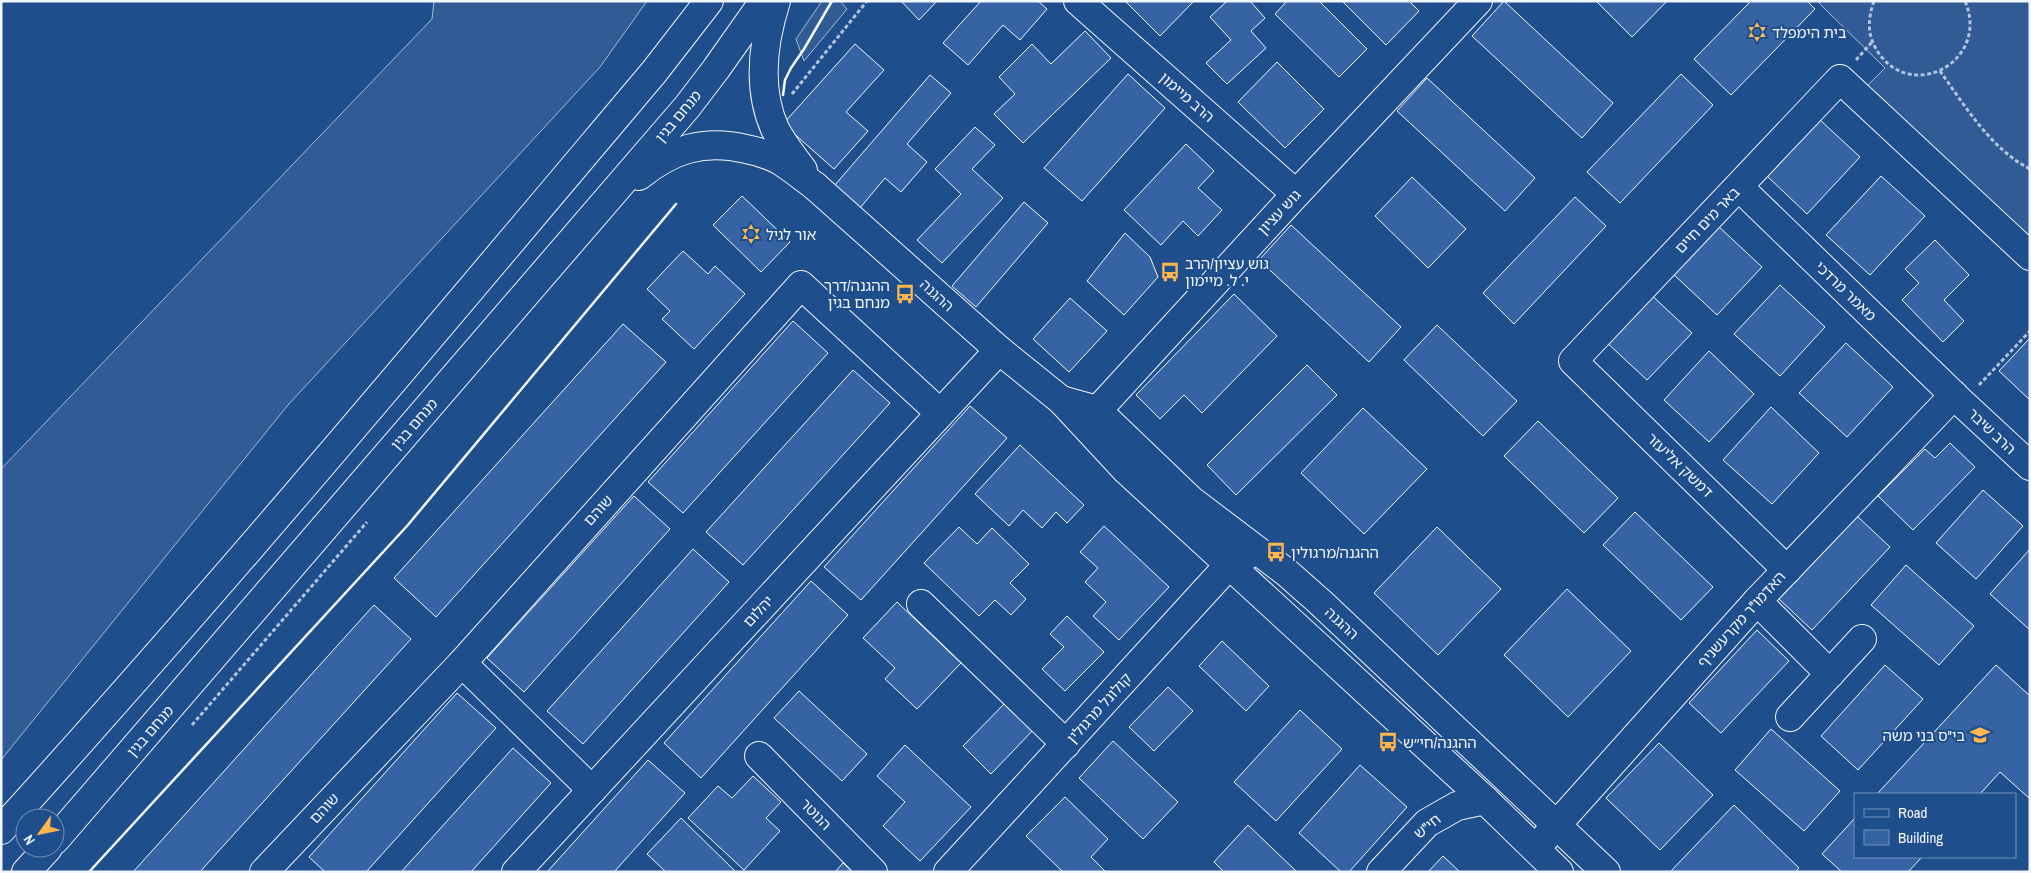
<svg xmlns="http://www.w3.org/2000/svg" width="2031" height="873" viewBox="0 0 2031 873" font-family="'Archivo Narrow','Noto Sans Hebrew',sans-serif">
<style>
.built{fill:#305b95;stroke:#a8bbd7}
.building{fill:#3563a3;stroke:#f2f6ff}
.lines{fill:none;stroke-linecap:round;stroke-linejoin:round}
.minor-casing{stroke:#f2f6ff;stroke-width:30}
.major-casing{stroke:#f2f6ff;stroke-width:30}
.path{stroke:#b3c4dc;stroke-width:3;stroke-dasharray:4 2.5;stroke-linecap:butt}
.minor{stroke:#1f4e8c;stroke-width:28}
.major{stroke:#1f4e8c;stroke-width:28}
.wall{stroke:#f2f6ff;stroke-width:2.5}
.labels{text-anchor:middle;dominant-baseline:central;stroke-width:4;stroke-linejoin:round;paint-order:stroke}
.poi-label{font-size:15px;fill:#f2f6ff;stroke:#1f4e8c;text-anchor:start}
.street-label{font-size:15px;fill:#f2f6ff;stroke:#1f4e8c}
</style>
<rect width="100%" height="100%" fill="#1f4e8c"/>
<g class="built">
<path d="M434 1H647L600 67 288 405 1 760V469L432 19Z"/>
<path d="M822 1H840L847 9 804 61 796 39Z"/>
<path d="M1817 1H2030V239L1865 88 1885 68Z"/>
</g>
<g class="building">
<path d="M901 1H937L919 20Z"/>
<path d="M981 1H1038L1047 9 1020 40 1003 25 968 65 943 43Z"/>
<path d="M1125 1H1194L1160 36Z"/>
<path d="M1227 1H1250L1265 18 1251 31 1266 48 1227 84 1206 63 1231 40 1210 17Z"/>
<path d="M1287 1H1319L1367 49 1339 77 1275 14Z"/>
<path d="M1342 1H1409L1419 11 1386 45Z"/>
<path d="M1504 1 1613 103 1582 138 1472 36Z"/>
<path d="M1596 1H1667L1632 37Z"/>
<path d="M1751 1H1807L1815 9 1731 95 1694 59Z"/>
<path d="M1085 31 1111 58 1023 143 994 114 1015 94 999 77 1032 44 1051 64Z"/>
<path d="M855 44 884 70 846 112 868 131 834 169 783 124Z"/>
<path d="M1277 62 1324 109 1285 148 1238 102Z"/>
<path d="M1128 74 1165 108 1082 201 1044 168Z"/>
<path d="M1681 74 1713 105 1620 203 1587 172Z"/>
<path d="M930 75 951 93 907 144 927 162 901 192 885 178 860 208 834 186Z"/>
<path d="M1427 78 1535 178 1505 211 1397 111Z"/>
<path d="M1819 119 1860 157 1807 214 1767 176Z"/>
<path d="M975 127 995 145 972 169 1003 198 942 263 917 240 961 194 935 169Z"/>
<path d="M1186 144 1214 171 1198 188 1222 210 1198 236 1183 221 1161 245 1124 210Z"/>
<path d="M1881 176 1925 216 1870 275 1826 235Z"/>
<path d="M1412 177 1466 229 1428 268 1375 216Z"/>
<path d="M742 196 790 242 761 272 713 225Z"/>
<path d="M1575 197 1606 226 1514 324 1483 293Z"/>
<path d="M1024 202 1048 223 976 307 952 286Z"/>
<path d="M1291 225 1401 327 1369 362 1259 260Z"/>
<path d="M1717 225 1762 267 1717 315 1672 273Z"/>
<path d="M1125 233 1150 257 1158 277 1124 315 1087 281Z"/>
<path d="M1935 240 1969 275 1944 300 1964 321 1943 342 1902 300 1919 283 1905 269Z"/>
<path d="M683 251 708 274 715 266 745 294 694 349 662 319 670 311 647 289Z"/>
<path d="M1780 285 1825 327 1780 376 1734 334Z"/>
<path d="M1647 291 1692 333 1647 380 1603 339Z"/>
<path d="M1234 294 1277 336 1202 413 1184 395 1160 419 1136 395Z"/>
<path d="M1070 298 1107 331 1069 372 1033 339Z"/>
<path d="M793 321 828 353 683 513 648 482Z"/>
<path d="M623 324 666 362 436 617 394 578Z"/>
<path d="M1437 325 1517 401 1483 436 1404 360Z"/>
<path d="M2030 338V400L1999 371Z"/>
<path d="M1846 343 1893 387 1847 437 1799 393Z"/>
<path d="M1709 351 1754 394 1709 442 1664 400Z"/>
<path d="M1307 365 1337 395 1236 495 1207 465Z"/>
<path d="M853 370 890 403 743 565 706 532Z"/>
<path d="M970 406 1007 438 861 600 824 567Z"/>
<path d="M1771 407 1819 453 1772 504 1723 460Z"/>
<path d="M1363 408 1427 469 1364 534 1301 473Z"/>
<path d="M1538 421 1618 498 1584 533 1504 456Z"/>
<path d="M1950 443 1975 467 1913 530 1878 496 1925 449 1935 458Z"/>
<path d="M1020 445 1084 505 1067 523 1056 512 1042 528 1023 510 1009 526 975 494Z"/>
<path d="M1983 490 2023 526 1976 579 1936 543Z"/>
<path d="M634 496 670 529 524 692 487 658Z"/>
<path d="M1635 512 1713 587 1681 620 1603 545Z"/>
<path d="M1857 516 1890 547 1812 630 1779 599Z"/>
<path d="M1104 526 1169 587 1119 640 1093 616 1106 602 1085 582 1098 568 1080 552Z"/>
<path d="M959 527 977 544 992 528 1029 564 1010 583 1026 599 1011 615 995 600 979 616 924 563Z"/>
<path d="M1437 527 1501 589 1438 655 1374 593Z"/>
<path d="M693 549 729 582 583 744 547 711Z"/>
<path d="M2030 549V630L1990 594Z"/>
<path d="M1906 565 1974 626 1939 665 1871 605Z"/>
<path d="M811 581 848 615 701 778 664 743Z"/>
<path d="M1567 589 1631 651 1568 717 1504 655Z"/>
<path d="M897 602 961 663 917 709 885 679 895 668 863 638Z"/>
<path d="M374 605 411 639 215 855 200 872H133Z"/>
<path d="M1067 616 1104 652 1065 691 1042 669 1064 647 1050 634Z"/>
<path d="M1757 630 1789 661 1721 733 1689 703Z"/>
<path d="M1222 641 1269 686 1246 711 1199 666Z"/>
<path d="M1885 665 1923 699 1858 770 1821 736Z"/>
<path d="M1996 665 2030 696V799L2000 772 1980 794H1877Z"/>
<path d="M1168 687 1193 711 1154 751 1129 727Z"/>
<path d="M799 691 867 754 842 781 774 718Z"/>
<path d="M457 693 496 728 366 872H325L309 857Z"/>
<path d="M1007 701 1035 728 991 774 963 746Z"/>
<path d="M1300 710 1342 749 1276 821 1234 782Z"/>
<path d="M1771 729 1840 791 1804 831 1735 770Z"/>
<path d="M1113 741 1178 802 1143 839 1079 778Z"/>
<path d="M1659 743 1713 795 1660 850 1606 798Z"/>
<path d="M905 745 971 807 920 861 883 826 905 802 877 776Z"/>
<path d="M513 748 551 783 479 863 471 872H401Z"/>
<path d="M648 760 685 793 614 872H547Z"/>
<path d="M1360 765 1407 807 1349 872H1341L1299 833Z"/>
<path d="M753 776 781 802 766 818 780 831 744 870 688 818 718 786 732 798Z"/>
<path d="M1065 797 1108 839 1091 857 1106 872H1063L1026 836Z"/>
<path d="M1734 805 1799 868 1795 872H1670Z"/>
<path d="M681 818 736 872H666L647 854Z"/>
<path d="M1855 818V857H1922L1908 872H1842L1822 854Z"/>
<path d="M1248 825 1297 872H1224L1214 862Z"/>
<path d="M1443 856 1460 872H1428Z"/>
<path d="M843 863 853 872H835Z"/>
</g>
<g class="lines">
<defs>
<g id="minor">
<path d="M1078 1 1296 194"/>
<path d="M816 187 999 350 1061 400 1126 470 1485 800 1559 872"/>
<path d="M1739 187 1962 403 2030 466"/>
<path d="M1061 400 1097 410 1192 501 1286 572 1320 602 1606 872"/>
<path d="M1086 423 1296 194 1478 1"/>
<path d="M1787 570 1573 361 1840 79 2030 256"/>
<path d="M1757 601 1830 674"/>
<path d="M921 604 1066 744"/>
<path d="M462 663 592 790"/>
<path d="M1790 717 1862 639"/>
<path d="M759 756 873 872"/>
<path d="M1544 839 1757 601 1954 395"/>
<path d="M264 872 462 663 801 285 940 413"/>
<path d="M516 872 999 350"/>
<path d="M948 872 1229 565 1246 556"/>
<path d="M1381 872 1427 823 1457 806 1485 800"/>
</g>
<g id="major">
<path d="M776 1C763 42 757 89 775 129 783 144 793 157 803 170"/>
<path d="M639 176C672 149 704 139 746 149 757 151 769 155 779 160 792 168 804 178 816 187"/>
<path d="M1 830C225 583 439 327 654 72L709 1"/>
<path d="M55 840 687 107 716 69 764 1"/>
<path d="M26 872 48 848"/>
</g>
</defs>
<use href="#minor" class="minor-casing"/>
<use href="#major" class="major-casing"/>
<g class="path">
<path d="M1874 1C1868 18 1867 33 1876 49 1909 105 1991 62 1965 1"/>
<path d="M1856 60 1872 42"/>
<path d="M1940 71C1965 106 1991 149 2030 169"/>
<path d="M792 94 867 1"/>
<path d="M1979 385 2030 331"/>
<path d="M192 725 367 522"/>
</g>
<use href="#minor" class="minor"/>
<use href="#major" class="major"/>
<g class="wall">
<path d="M783 95 785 80 791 68 804 49 832 1"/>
<path d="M89 872 407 526 676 204"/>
</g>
</g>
<defs>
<symbol id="synagogue-bare" viewBox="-9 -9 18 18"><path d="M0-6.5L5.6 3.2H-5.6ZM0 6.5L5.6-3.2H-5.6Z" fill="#ffb74d" stroke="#1f4e8c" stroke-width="2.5" paint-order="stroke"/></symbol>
<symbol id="bus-bare" viewBox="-9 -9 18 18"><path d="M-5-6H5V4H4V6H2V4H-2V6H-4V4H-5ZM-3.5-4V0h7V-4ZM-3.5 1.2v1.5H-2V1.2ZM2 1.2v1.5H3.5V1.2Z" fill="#ffb74d" stroke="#1f4e8c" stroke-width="2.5" paint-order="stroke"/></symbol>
<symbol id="school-bare" viewBox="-9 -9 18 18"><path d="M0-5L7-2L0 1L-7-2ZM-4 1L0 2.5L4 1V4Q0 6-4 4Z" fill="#ffb74d" stroke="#1f4e8c" stroke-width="2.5" paint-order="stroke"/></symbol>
</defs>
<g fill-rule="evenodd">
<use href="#synagogue-bare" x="1743" y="18" width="28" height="28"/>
<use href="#synagogue-bare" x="737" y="220" width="28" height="28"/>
<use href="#bus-bare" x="1156" y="258" width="28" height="28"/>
<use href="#bus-bare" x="891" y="280" width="28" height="28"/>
<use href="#bus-bare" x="1262" y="538" width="28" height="28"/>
<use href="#school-bare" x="1966" y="721" width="28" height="28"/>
<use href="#bus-bare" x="1374" y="728" width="28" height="28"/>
</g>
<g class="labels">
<g class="poi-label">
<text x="1772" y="32">בית הימפלד</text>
<text x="766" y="234">אור לגיל</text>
<text x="1185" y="263">גוש עציון/הרב<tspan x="1185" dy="17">י. ל. מיימון</tspan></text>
<text x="890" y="285" text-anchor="end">ההגנה/דרך<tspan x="890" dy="17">מנחם בגין</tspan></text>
<text x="1291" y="552">ההגנה/מרגולין</text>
<text x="1965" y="735" text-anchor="end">בי"ס בני משה</text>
<text x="1403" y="742">ההגנה/חי״ש</text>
</g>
<g class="street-label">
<text transform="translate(1187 97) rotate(41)">הרב מיימון</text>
<text transform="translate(678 116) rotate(-50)">מנחם בגין</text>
<text transform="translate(1279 212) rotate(-47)">גוש עציון</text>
<text transform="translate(1707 220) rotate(-46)">באר מים חיים</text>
<text transform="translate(1846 291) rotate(44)">מאמר מרדכי</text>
<text transform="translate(937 295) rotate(42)">ההגנה</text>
<text transform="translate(414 424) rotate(-49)">מנחם בגין</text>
<text transform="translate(1992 431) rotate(43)">הרב שיבר</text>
<text transform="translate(1680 465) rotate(44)">דמשק אליעזר</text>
<text transform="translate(598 510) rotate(-48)">שוהם</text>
<text transform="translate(758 611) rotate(-47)">יהלום</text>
<text transform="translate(1741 619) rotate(-48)">האדמו"ר מקרעשניף</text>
<text transform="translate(1342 623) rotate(43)">ההגנה</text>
<text transform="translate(1099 708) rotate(-48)">קולונל מרגולין</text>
<text transform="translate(150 731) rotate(-49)">מנחם בגין</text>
<text transform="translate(324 808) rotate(-47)">שוהם</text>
<text transform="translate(816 814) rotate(46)">הנוטר</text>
<text transform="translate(1427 826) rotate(-39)">חי"ש</text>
</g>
</g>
<rect width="2031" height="873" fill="none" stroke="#f2f6ff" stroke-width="5"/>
<rect x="1854" y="793" width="162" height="65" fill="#1f4e8c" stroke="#7391ba"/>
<rect x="1864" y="809" width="25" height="8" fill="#1f4e8c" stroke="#7391ba"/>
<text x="1898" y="818" font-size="15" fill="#f2f6ff">Road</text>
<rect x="1864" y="830" width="25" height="15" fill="#3563a3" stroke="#7391ba"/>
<text x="1898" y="843" font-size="15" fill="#f2f6ff">Building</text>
<g transform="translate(40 833) rotate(237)"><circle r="24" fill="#1f4e8c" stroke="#7391ba"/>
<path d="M0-4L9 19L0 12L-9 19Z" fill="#ffb74d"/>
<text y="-8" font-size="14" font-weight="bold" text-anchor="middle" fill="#f2f6ff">N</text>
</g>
</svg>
